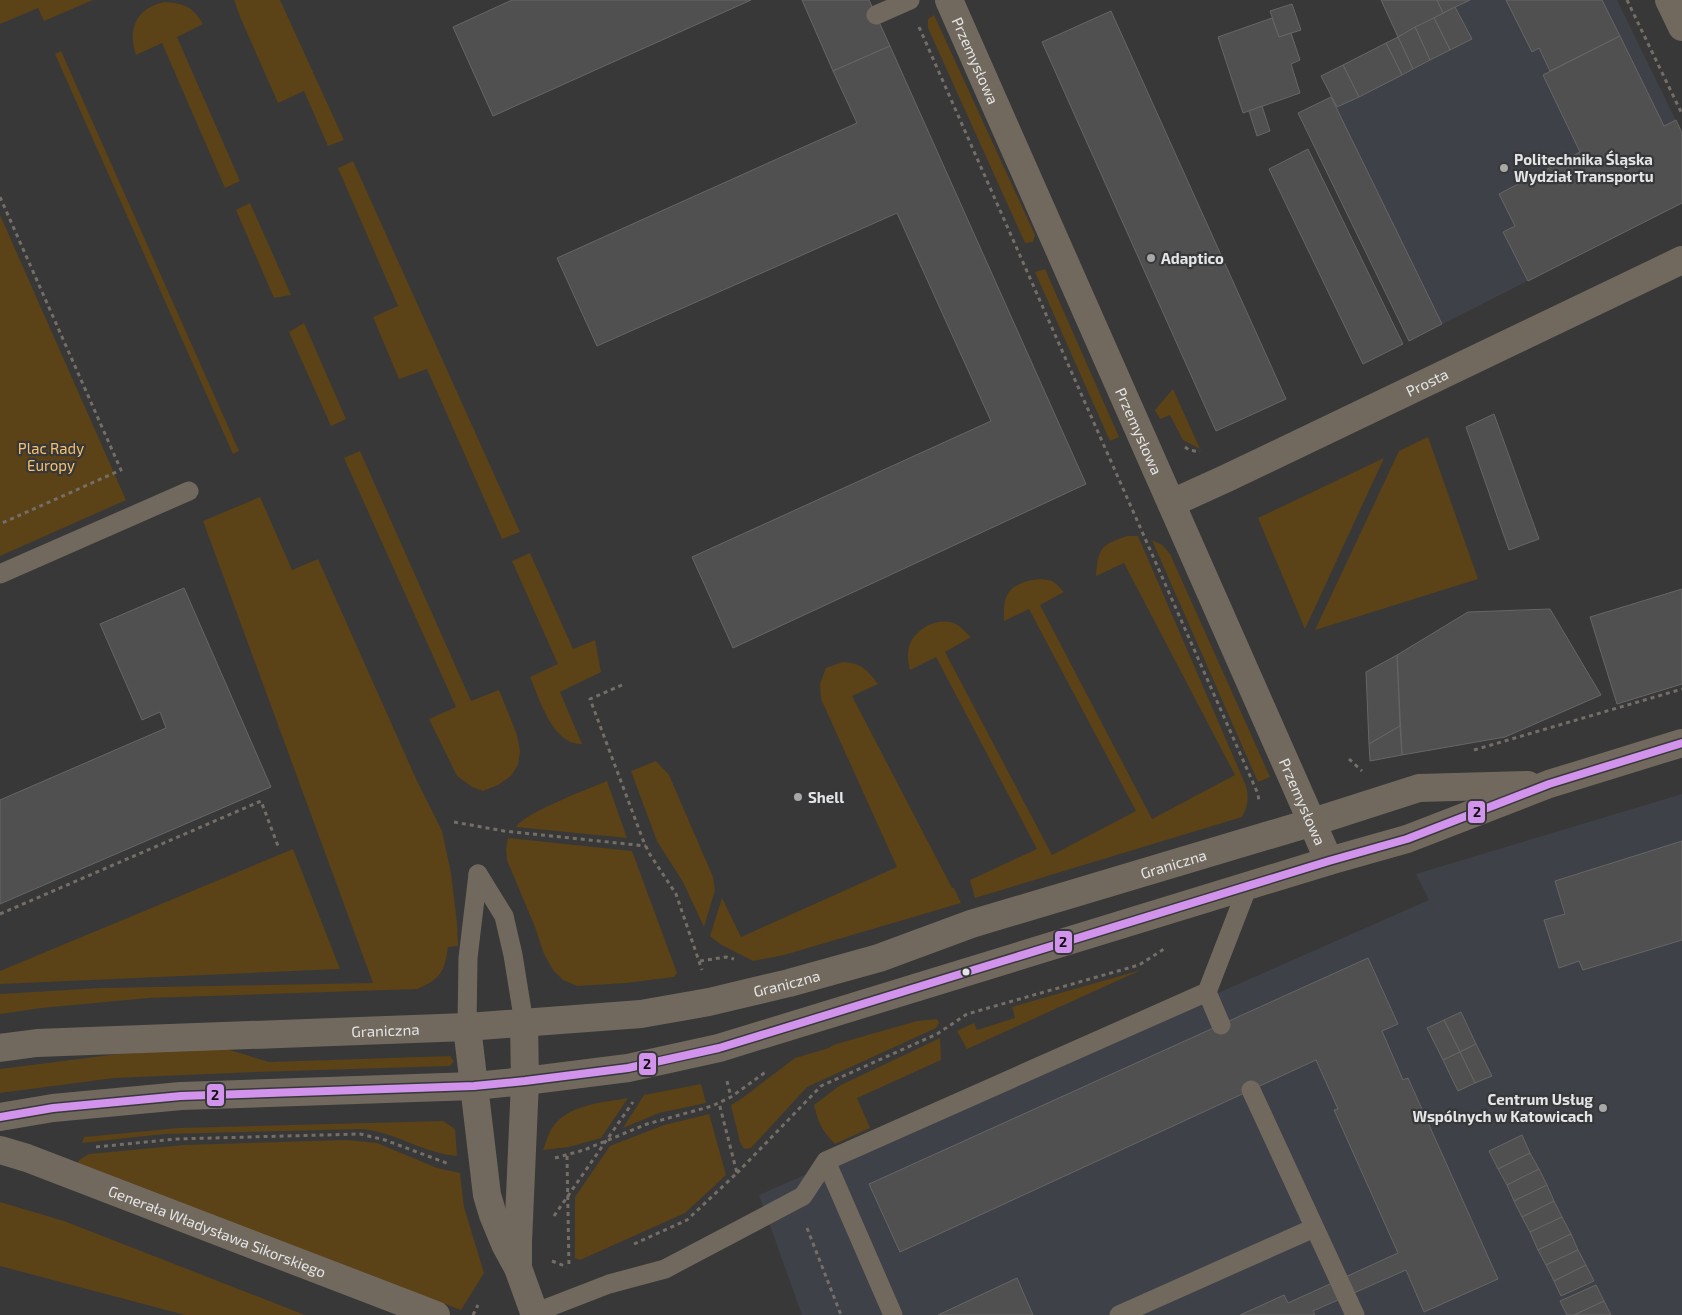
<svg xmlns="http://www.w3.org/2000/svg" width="1682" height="1315" viewBox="0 0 1682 1315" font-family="'Exo 2',sans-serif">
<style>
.built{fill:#3f4148}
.green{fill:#5b4217}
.building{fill:#505051;stroke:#666667}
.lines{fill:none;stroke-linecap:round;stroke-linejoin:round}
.path{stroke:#746e67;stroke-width:3;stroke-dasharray:4 4;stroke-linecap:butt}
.service{stroke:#72695e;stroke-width:19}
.minor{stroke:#72695e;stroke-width:28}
.tertiary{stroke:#72695e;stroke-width:28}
.bus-1-casing{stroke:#37383a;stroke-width:11}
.bus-1{stroke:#d193ec;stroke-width:8}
.poi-dot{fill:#a8a8a9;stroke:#37383a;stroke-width:2}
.bus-dot{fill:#e4e5e6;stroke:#37383a;stroke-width:2}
.labels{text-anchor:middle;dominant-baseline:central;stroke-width:4.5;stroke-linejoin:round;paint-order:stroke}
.street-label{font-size:15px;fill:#e4e5e6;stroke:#37383a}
.poi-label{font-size:15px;font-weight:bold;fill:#e4e5e6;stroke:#37383a;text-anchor:start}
.park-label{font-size:15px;fill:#f8c16d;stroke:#37383a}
.line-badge{stroke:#37383a;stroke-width:2}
.pale-badge-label{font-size:14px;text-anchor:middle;font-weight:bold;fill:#111}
</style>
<rect width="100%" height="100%" fill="#383839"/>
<g class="built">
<path d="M1470 0H1617L1682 133V203L1409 341 1298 113 1331 97 1321 76Z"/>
<path d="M1682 794V1315H802L759 1195 1429 900 1416 874Z"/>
</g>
<g class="green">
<path d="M0 0H93L44 21 38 8 0 24Z"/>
<path d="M234 0H280L344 140 328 146 304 91 278 103 241 19Z"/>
<path d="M164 2C184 3 193 7 203 24L177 37 240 181 225 188 162 43 136 55C127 28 137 8 164 2Z"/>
<path d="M934 15 1035 235 1033 242 1025 243 928 28V19Z"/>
<path d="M61 51 239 451 233 454 55 54Z"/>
<path d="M353 161 520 532 502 539 427 369 399 379 373 317 398 306 338 168Z"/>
<path d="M250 203 291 295 274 298 236 210Z"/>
<path d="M0 215 126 500 0 556Z"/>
<path d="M1045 269 1119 437 1110 441 1035 272Z"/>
<path d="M304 323 346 419 331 426 289 332Z"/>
<path d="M1173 389 1200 449 1183 440 1170 415 1160 419 1155 410Z"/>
<path d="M1428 437 1478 579 1315 630 1399 451Z"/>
<path d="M360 451 471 701 499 690 517 735 520 751 518 765 511 776 498 785 483 791 472 787 457 776 429 719 456 707 344 458Z"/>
<path d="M1384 458 1305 629 1258 518Z"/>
<path d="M260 497 292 570 318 559 417 781 442 831 451 873 457 923 458 946 448 947C445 971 440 980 417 989L149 998 41 1008 0 1014V994L100 988 373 983 203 521Z"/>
<path d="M1127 536H1138L1246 786C1249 798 1248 806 1242 817L975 898 970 880 1037 849 936 657 910 670C908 662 907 654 909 647 914 628 942 614 959 626 963 629 967 634 971 637L945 652 1052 855 1136 811 1029 609 1004 621C1003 597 1006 586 1032 580 1037 579 1046 579 1052 581 1056 583 1060 588 1064 592L1040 605 1152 819 1235 775 1124 563 1096 576C1098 549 1100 545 1127 536Z"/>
<path d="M1152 540 1162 545 1170 554 1270 777 1258 782Z"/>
<path d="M530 553 573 649 595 640 601 672 560 692 582 744C552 745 540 699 530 677L558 664 512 561Z"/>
<path d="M843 662C862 663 867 670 878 684L852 696 952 888H954L961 903 784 955 753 961 720 944 710 936 722 898 741 937 897 867 821 699 820 684 826 668Z"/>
<path d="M656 761 669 775 713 877 715 890 704 927 683 882 657 841 631 771Z"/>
<path d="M607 781 627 838 516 827C526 812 588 789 607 781Z"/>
<path d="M508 838 632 851 677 973 674 977 626 983 577 986 563 980 553 970 544 954 535 927 507 860 506 848Z"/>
<path d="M293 849 340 969 0 984V971Z"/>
<path d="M1141 970 967 1049 957 1031 974 1023 977 1030 1015 1018 1012 1007Z"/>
<path d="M937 1019 939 1023 936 1028 807 1087 751 1148 744 1149 740 1142 731 1105 741 1099 795 1058 829 1048 833 1045 917 1021Z"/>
<path d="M940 1038 941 1060 857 1098 870 1128 835 1144C822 1131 818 1122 814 1105L839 1086Z"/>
<path d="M223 1048 269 1062 450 1056 454 1061 450 1066 256 1072 114 1078 0 1093V1069L118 1054Z"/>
<path d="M701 1084 706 1103 659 1113 623 1128 644 1095Z"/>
<path d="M628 1098 601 1138 569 1147 543 1150C546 1143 548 1134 552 1128 568 1104 602 1103 628 1098Z"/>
<path d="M709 1114 726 1175 685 1213 580 1260 575 1258V1197L610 1146 664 1125Z"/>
<path d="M443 1121 455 1129 457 1156C421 1153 395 1131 360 1129L164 1134 82 1143 84 1137 179 1128Z"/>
<path d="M347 1140 377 1143 437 1168 460 1173 464 1207 484 1273 461 1310 76 1166 79 1160 89 1154 184 1145Z"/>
<path d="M0 1202 64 1221 305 1315H185L0 1266Z"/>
</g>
<g class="building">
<path d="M512 0H751L493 116 453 27Z"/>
<path d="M802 0H869L890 46 833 71Z"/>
<path d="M1381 0H1437L1443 13 1398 37Z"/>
<path d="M1437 0H1470L1443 13Z"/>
<path d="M1506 0H1602L1620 36 1550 71 1539 48 1532 52Z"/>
<path d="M1292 4 1301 30 1279 37 1270 11Z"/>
<path d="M1455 7 1472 39 1450 50 1434 18Z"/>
<path d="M1111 11 1286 399 1216 431 1042 42Z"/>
<path d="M1272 18 1279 37 1291 33 1300 60 1291 64 1300 93 1243 113 1218 37Z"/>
<path d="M1434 18 1450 50 1430 60 1415 27Z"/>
<path d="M1415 27 1430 60 1413 69 1398 37Z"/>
<path d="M1620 36 1664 126 1676 120 1682 133V203L1528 281 1503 232 1515 226 1499 194 1580 152 1543 75Z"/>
<path d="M1398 37 1413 69 1402 75 1386 43Z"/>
<path d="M1386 43 1402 75 1359 97 1343 65Z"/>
<path d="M890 46 1086 484 733 648 692 557 991 421 897 213 597 346 557 258 857 123 833 71Z"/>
<path d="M1343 65 1359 97 1337 107 1321 76Z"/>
<path d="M1331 97 1442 324 1409 341 1298 113Z"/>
<path d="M1262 106 1270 131 1257 136 1249 111Z"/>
<path d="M1308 149 1403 344 1363 364 1269 169Z"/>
<path d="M1494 414 1539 539 1509 550 1466 427Z"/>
<path d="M184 588 271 787 0 904V800L166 728 160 712 142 720 100 624Z"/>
<path d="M1682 589V684L1617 704 1590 617Z"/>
<path d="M1550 609 1601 695 1505 737 1402 755 1397 655 1468 612Z"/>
<path d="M1397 655 1400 726 1369 744 1366 672Z"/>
<path d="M1400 726 1402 755 1370 761 1369 744Z"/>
<path d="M1682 841V940L1583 970 1579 961 1559 968 1544 920 1565 914 1555 881Z"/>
<path d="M1368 958 1398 1024 1382 1031 1403 1080 1408 1078 1498 1279 1424 1312 1406 1270 1313 1311 1315 1315H1240L1284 1295 1288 1303 1398 1253 1334 1110 1338 1109 1316 1060 900 1252 869 1184Z"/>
<path d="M1461 1012 1476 1044 1460 1052 1444 1020Z"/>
<path d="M1444 1020 1460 1052 1443 1060 1427 1028Z"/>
<path d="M1476 1044 1492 1076 1475 1083 1460 1052Z"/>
<path d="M1460 1052 1475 1083 1458 1091 1443 1060Z"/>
<path d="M1522 1135 1530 1153 1498 1169 1489 1151Z"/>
<path d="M1530 1153 1539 1169 1507 1185 1498 1169Z"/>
<path d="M1539 1169 1547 1185 1514 1201 1507 1185Z"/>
<path d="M1547 1185 1554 1201 1522 1217 1514 1201Z"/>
<path d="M1554 1201 1562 1217 1530 1232 1522 1217Z"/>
<path d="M1562 1217 1571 1234 1538 1250 1530 1232Z"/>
<path d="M1571 1234 1578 1250 1546 1265 1538 1250Z"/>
<path d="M1578 1250 1586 1265 1554 1281 1546 1265Z"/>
<path d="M1586 1265 1594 1281 1561 1296 1554 1281Z"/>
<path d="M1017 1278 1033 1315H938Z"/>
<path d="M1596 1285 1604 1301 1574 1315H1567L1560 1301Z"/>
<path d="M1604 1301 1611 1315H1574Z"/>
</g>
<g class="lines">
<g class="path">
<path d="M1627 0 1682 114"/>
<path d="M919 27 1258 794 1259 802"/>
<path d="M0 197 121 470 0 524"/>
<path d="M1185 447 1189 450 1200 452"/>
<path d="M622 685 590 699 643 840 649 853 676 894 702 970"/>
<path d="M1474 750 1682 689"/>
<path d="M1349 759 1362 771"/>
<path d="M454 822 504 831 646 846"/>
<path d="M0 914 261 801 278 846"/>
<path d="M700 961 726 957 734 959"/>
<path d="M727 1081 731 1097"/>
<path d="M96 1147 176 1139 360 1134 385 1140 449 1164"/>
<path d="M567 1156 569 1268"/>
<path d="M555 1158 584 1150 647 1124 712 1106 731 1097 767 1071"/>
<path d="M737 1173 821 1086 937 1034 967 1014 1139 965 1164 949"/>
<path d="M554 1216 633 1102"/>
<path d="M807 1228 841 1315"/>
<path d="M634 1244 687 1220 737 1173 719 1103"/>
<path d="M552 1261 567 1267"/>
<path d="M473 1315 478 1305"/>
</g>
<g class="service">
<path d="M876 15 910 0"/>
<path d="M0 574 189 491"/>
<path d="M478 874 504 916 513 955 524 1023"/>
<path d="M1207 992 1221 1025"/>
<path d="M467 1027 468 958 478 874"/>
<path d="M1251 1090 1355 1315"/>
<path d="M826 1161 893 1315"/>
<path d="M534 1313 609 1284 665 1269 803 1196 826 1161 1207 992 1248 886"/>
<path d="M1119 1315 1314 1228"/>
</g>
<g class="minor">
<path id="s1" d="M949 0 1329 861"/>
<path id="s2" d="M1172 503 1227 478 1682 260"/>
<path d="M467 1027 487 1195 493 1215 505 1244 518 1268 535 1315"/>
<path id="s3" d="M0 1150 27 1158 436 1315"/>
<path d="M518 1264V1242L525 1081 524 1023"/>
</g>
<g class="tertiary">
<path d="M1669 0 1682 27"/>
<path id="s4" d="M0 1048 37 1043 467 1027 641 1014 709 1002 789 983 879 958 971 924 1313 822 1419 788 1528 785"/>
<path d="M0 1117 53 1108 181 1096 474 1086 525 1081 628 1068 719 1048 1329 861 1407 839 1549 784 1682 743"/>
</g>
<defs>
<path id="bus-1" d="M0 1117 53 1108 181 1096 474 1086 525 1081 628 1068 719 1048 1329 861 1407 839 1549 784 1682 743"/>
</defs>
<use href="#bus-1" class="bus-1-casing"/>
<use href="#bus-1" class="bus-1"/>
</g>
<g class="poi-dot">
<circle cx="1504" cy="168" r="5"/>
<circle cx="1151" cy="258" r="5"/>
<circle cx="798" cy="797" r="5"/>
<circle cx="1603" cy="1108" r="5"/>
</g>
<circle class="bus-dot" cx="966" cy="972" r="4.5"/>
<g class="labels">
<g class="street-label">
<text stroke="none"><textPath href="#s1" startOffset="66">Przemysłowa</textPath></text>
<text stroke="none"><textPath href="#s2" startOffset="282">Prosta</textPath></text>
<text stroke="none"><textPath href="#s1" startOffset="471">Przemysłowa</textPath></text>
<text stroke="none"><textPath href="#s1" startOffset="876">Przemysłowa</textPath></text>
<text stroke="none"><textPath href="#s4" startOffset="1196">Graniczna</textPath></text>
<text stroke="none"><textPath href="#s4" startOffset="791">Graniczna</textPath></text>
<text stroke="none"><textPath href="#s4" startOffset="386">Graniczna</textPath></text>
<text stroke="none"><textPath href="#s3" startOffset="232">Generała Władysława Sikorskiego</textPath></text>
</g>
<g class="poi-label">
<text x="1514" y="159">Politechnika Śląska<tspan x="1514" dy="17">Wydział Transportu</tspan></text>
<text x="1161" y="258">Adaptico</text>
<text x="808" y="797">Shell</text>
<text x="1593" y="1099" text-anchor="end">Centrum Usług<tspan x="1593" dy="17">Wspólnych w Katowicach</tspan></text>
</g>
<g class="park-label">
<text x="51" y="448">Plac Rady<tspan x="51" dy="17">Europy</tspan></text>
</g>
</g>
<g class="line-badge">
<rect x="1467" y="800" width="19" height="24" rx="5" fill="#d193ec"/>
<rect x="1054" y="930" width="19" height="24" rx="5" fill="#d193ec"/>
<rect x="638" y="1052" width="19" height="24" rx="5" fill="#d193ec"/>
<rect x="206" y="1083" width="19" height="24" rx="5" fill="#d193ec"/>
</g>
<g class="pale-badge-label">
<text x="1477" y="817">2</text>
<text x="1063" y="947">2</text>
<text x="647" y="1069">2</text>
<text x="215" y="1100">2</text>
</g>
</svg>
